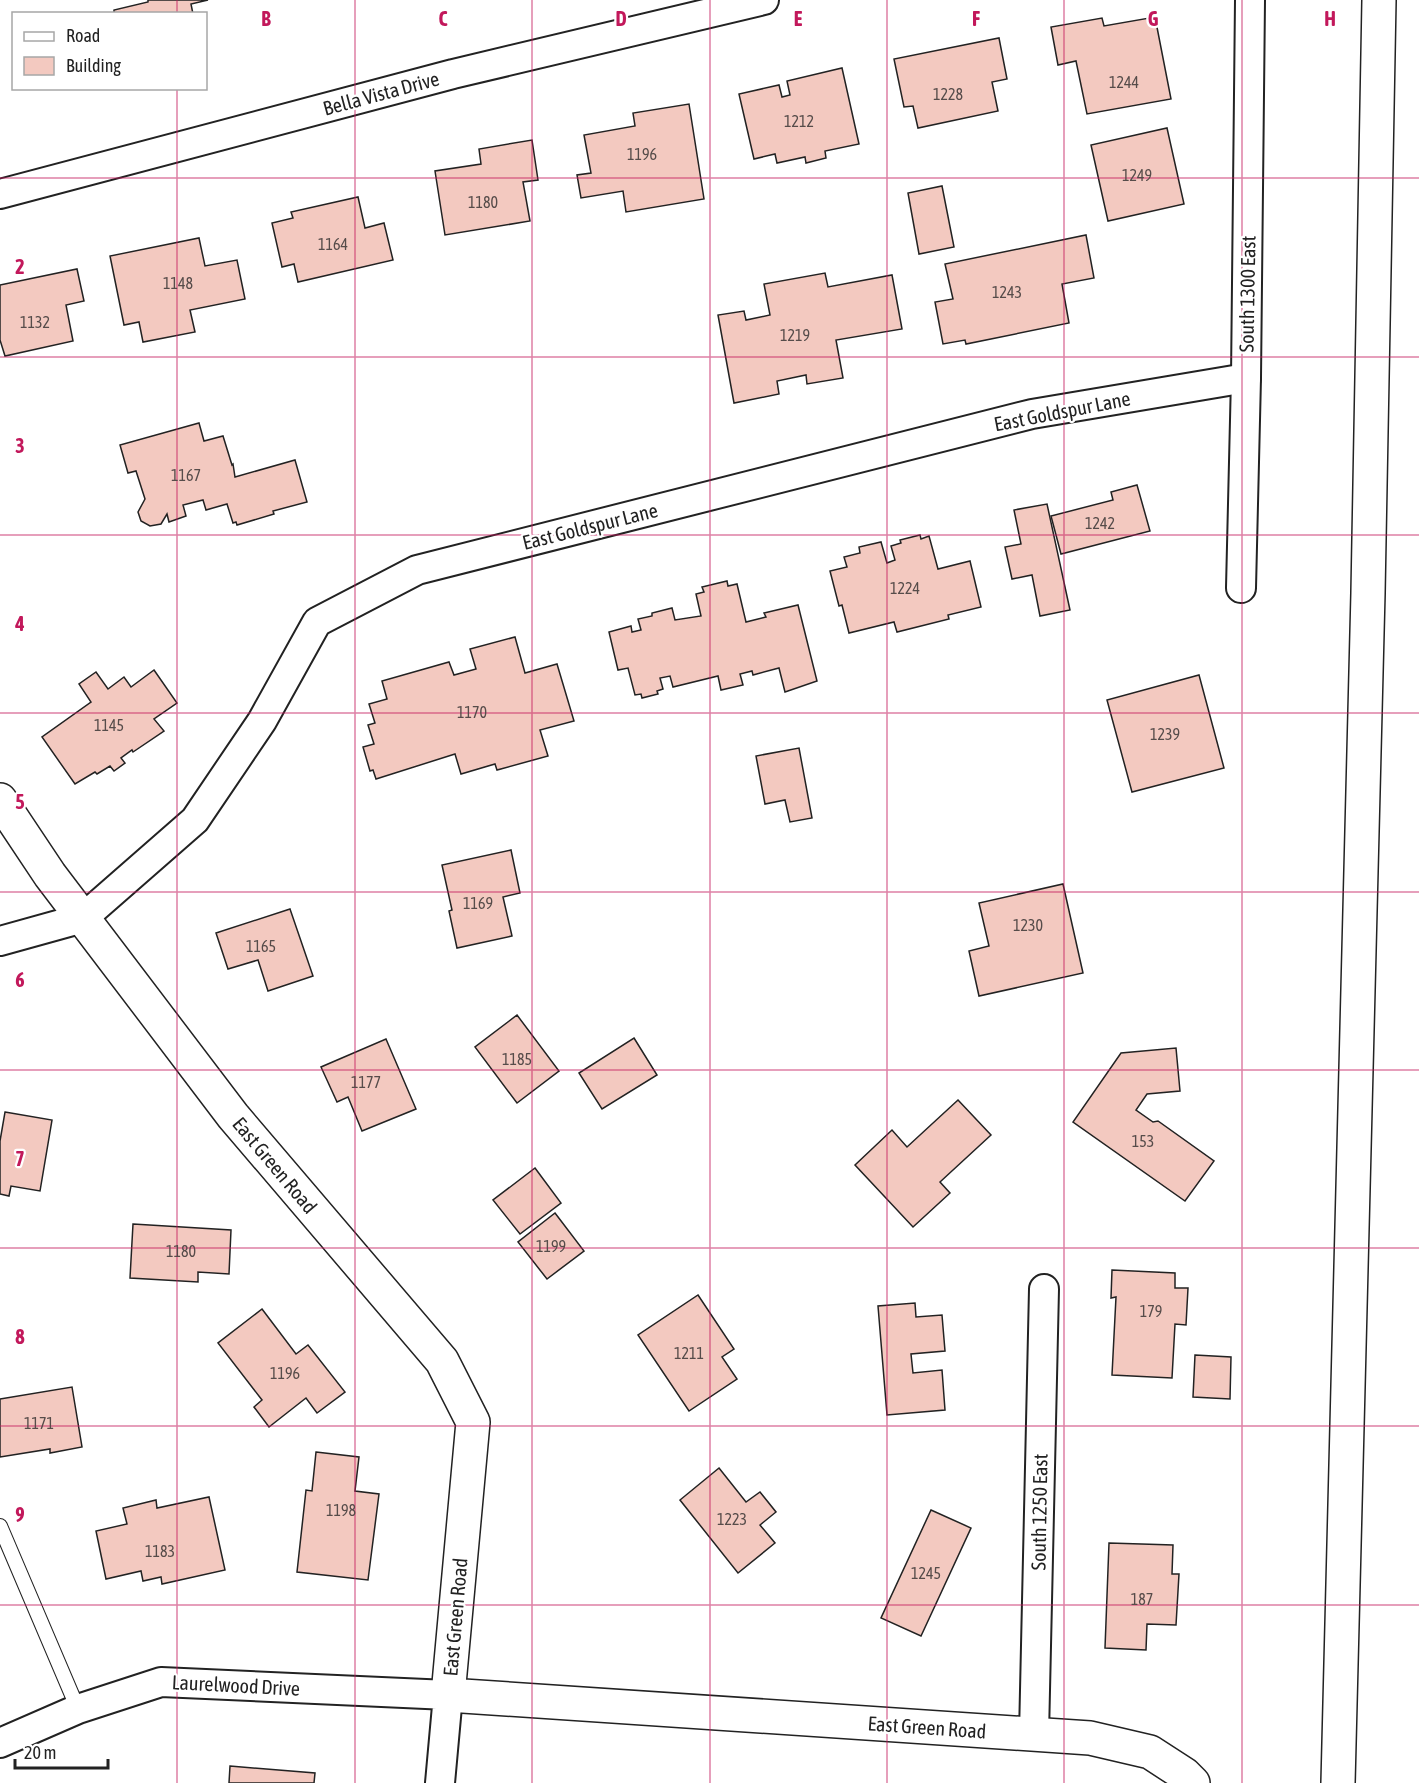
<svg xmlns="http://www.w3.org/2000/svg" width="1419" height="1783" viewBox="0 0 1419 1783" font-family="'Asap Condensed',sans-serif">
<style>
.building{fill:#f3c9c0;stroke:#222;stroke-width:1.5}
.lines{fill:none;stroke-linecap:round;stroke-linejoin:round}
.lane-casing{stroke:#222;stroke-width:16}
.street-casing{stroke:#222;stroke-width:32}
.secondary-casing{stroke:#222;stroke-width:36}
.highway-casing{stroke:#222;stroke-width:36}
.lane{stroke:#fff;stroke-width:14}
.street{stroke:#fff;stroke-width:28}
.secondary{stroke:#fff;stroke-width:33}
.highway{stroke:#fff;stroke-width:33}
.grid{fill:none;stroke:#c2185b;stroke-width:1.5;stroke-opacity:0.55}
.labels{text-anchor:middle;dominant-baseline:central;stroke-width:4.5;stroke-linejoin:round;paint-order:stroke}
.number-label{font-size:16px;fill:#564c4a}
.street-label{font-size:20px;fill:#222;stroke:#fff}
.grid-label{font-size:20px;text-anchor:middle;font-weight:bold;fill:#c2185b;stroke:#fff;stroke-width:4.5;stroke-linejoin:round;paint-order:stroke}
</style>
<rect width="100%" height="100%" fill="#fff"/>
<g class="building">
<path d="M148 0H208L191 4 193 14H114V10L148 2Z"/>
<path d="M1155 17 1171 99 1087 114 1076 61 1058 65 1051 27 1102 18 1104 26Z"/>
<path d="M999 38 1007 79 992 82 998 111 918 128 913 106 904 107 894 59Z"/>
<path d="M842 68 859 144 825 151 826 158 806 163 805 157 777 163 775 154 754 159 739 94 779 85 782 97 790 95 787 81Z"/>
<path d="M689 104 704 199 626 212 623 191 581 198 577 175 591 173 584 135 635 126 633 113Z"/>
<path d="M1167 128 1184 204 1108 221 1091 145Z"/>
<path d="M532 140 538 180 523 182 530 221 445 235 435 171 481 164 479 149Z"/>
<path d="M942 186 954 247 919 254 908 193Z"/>
<path d="M358 197 365 228 384 223 393 260 298 282 294 264 282 267 272 223 293 218 291 212Z"/>
<path d="M1086 235 1094 278 1062 284 1069 323 966 344 965 340 943 344 935 302 953 299 945 264Z"/>
<path d="M199 238 205 266 237 260 245 299 190 310 195 332 143 342 139 322 124 325 110 256Z"/>
<path d="M77 269 84 301 66 305 73 341 5 356 0 340V285Z"/>
<path d="M825 273 828 287 892 275 902 329 836 340 843 378 807 384 806 375 777 381 779 394 734 403 718 315 744 311 746 320 770 315 764 284Z"/>
<path d="M199 423 204 441 223 436 232 465 233 464 235 477 295 460 307 502 273 511 274 514 237 525 236 522 233 523 227 504 206 510 203 500 183 505 186 516 169 522 167 514 161 524 150 526 141 521 138 512 145 499 136 471 128 473 120 445Z"/>
<path d="M1137 485 1150 531 1061 554 1051 516 1113 500 1111 492Z"/>
<path d="M1047 504 1070 610 1040 616 1032 575 1012 579 1005 547 1021 544 1014 510Z"/>
<path d="M920 535 921 539 929 536 938 569 970 561 981 607 948 615 949 619 897 632 894 622 849 633 842 605 839 606 830 571 847 567 844 557 860 553 859 547 881 542 887 563 895 560 891 546 901 543 900 540Z"/>
<path d="M727 581 728 586 737 584 746 622 766 617 764 613 798 605 817 681 785 692 779 668 753 675 752 671 740 674 743 685 721 690 718 676 673 687 670 676 660 678 663 689 657 691 658 694 642 698 641 694 635 695 628 668 618 670 609 632 631 626 632 632 641 630 638 619 652 616V613L672 608 675 620 701 616 696 594 704 592 702 587Z"/>
<path d="M515 637 525 673 557 664 574 721 540 730 548 756 497 770 495 764 461 774 455 754 376 779 373 770 370 771 363 747 374 744 368 725 375 723 369 704 387 699 382 681 449 662 454 675 476 669 470 649Z"/>
<path d="M154 670 177 703 154 719 164 731 133 752 132 750 121 758 125 763 114 771 110 766 97 774 95 772 75 784 42 737 91 702 79 684 96 672 108 689 124 677 131 687Z"/>
<path d="M1199 675 1224 768 1132 792 1107 700Z"/>
<path d="M799 748 812 818 790 822 785 800 765 804 756 756Z"/>
<path d="M511 850 520 893 503 897 512 936 457 948 449 911 452 910 442 865Z"/>
<path d="M1063 884 1083 973 979 996 969 951 989 946 979 903Z"/>
<path d="M290 909 313 976 268 991 258 960 228 969 216 933Z"/>
<path d="M517 1015 559 1071 517 1103 475 1047Z"/>
<path d="M634 1038 657 1075 602 1109 579 1073Z"/>
<path d="M386 1039 416 1109 362 1131 348 1097 337 1102 321 1067Z"/>
<path d="M1176 1048 1180 1091 1147 1094 1136 1110 1153 1122 1158 1121 1214 1161 1185 1201 1073 1122 1121 1053Z"/>
<path d="M958 1100 991 1135 940 1182 950 1193 913 1227 855 1165 892 1130 907 1147Z"/>
<path d="M5 1112 52 1120 40 1191 11 1186 9 1196 0 1194V1141Z"/>
<path d="M535 1168 561 1203 520 1234 493 1200Z"/>
<path d="M555 1213 584 1251 547 1279 518 1242Z"/>
<path d="M133 1224 231 1230 229 1274 198 1272V1282L130 1278Z"/>
<path d="M1112 1270 1175 1273V1288H1188L1186 1325 1175 1324 1172 1378 1112 1375 1116 1297 1111 1298Z"/>
<path d="M698 1295 734 1349 722 1357 737 1379 689 1411 638 1335Z"/>
<path d="M915 1303 916 1317 942 1315 945 1351 911 1354 913 1373 942 1370 945 1410 887 1415 878 1306Z"/>
<path d="M262 1309 296 1354 308 1345 345 1392 317 1413 306 1398 269 1427 254 1407 262 1400 218 1343Z"/>
<path d="M1195 1355 1231 1357 1230 1399 1193 1397Z"/>
<path d="M72 1387 82 1447 50 1453V1449L0 1457V1399Z"/>
<path d="M316 1452 359 1457 355 1491 379 1494 368 1580 297 1572 306 1490 312 1491Z"/>
<path d="M719 1468 746 1502 760 1492 776 1512 760 1525 775 1543 738 1573 680 1500Z"/>
<path d="M209 1497 225 1570 162 1584 161 1577 143 1581 141 1571 106 1579 96 1531 127 1524 123 1508 156 1500 157 1508Z"/>
<path d="M931 1510 971 1528 921 1636 881 1618Z"/>
<path d="M1109 1543 1173 1545 1172 1574H1179L1176 1625 1147 1624 1146 1650 1105 1648Z"/>
<path d="M230 1766 315 1773 314 1783H229Z"/>
</g>
<g class="lines">
<defs>
<path id="lane" d="M0 1526 78 1709"/>
<g id="street">
<path d="M0 194 453 74 764 0"/>
<path d="M1241 588 1246 378 1250 0"/>
<path d="M0 941 83 918 195 820 262 721 317 622 417 570 1032 414 1246 378"/>
<path d="M1034 1735 1044 1289"/>
<path d="M0 1743 78 1709 161 1682 448 1695 440 1783"/>
</g>
<path id="secondary" d="M0 800 50 875 233 1116 442 1361 473 1422 448 1695 1090 1738 1150 1752 1184 1774 1193 1783"/>
<path id="highway" d="M1338 1783 1368 593 1379 0"/>
</defs>
<use href="#lane" class="lane-casing"/>
<use href="#street" class="street-casing"/>
<use href="#secondary" class="secondary-casing"/>
<use href="#highway" class="highway-casing"/>
<use href="#lane" class="lane"/>
<use href="#street" class="street"/>
<use href="#secondary" class="secondary"/>
<use href="#highway" class="highway"/>
</g>
<path class="grid" d="M177 0V14M355 0V1783M532 0V1783M710 0V1783M887 0V1783M1064 0V1783M1242 0V1783M177 88V1783M0 178H1419M0 357H1419M0 535H1419M0 713H1419M0 892H1419M0 1070H1419M0 1248H1419M0 1426H1419M0 1605H1419"/>
<g class="labels">
<g class="number-label">
<text x="1124" y="82">1244</text>
<text x="948" y="94">1228</text>
<text x="799" y="121">1212</text>
<text x="642" y="154">1196</text>
<text x="1137" y="175">1249</text>
<text x="483" y="202">1180</text>
<text x="333" y="244">1164</text>
<text x="178" y="283">1148</text>
<text x="1007" y="292">1243</text>
<text x="35" y="322">1132</text>
<text x="795" y="335">1219</text>
<text x="186" y="475">1167</text>
<text x="1100" y="523">1242</text>
<text x="905" y="588">1224</text>
<text x="472" y="712">1170</text>
<text x="109" y="725">1145</text>
<text x="1165" y="734">1239</text>
<text x="478" y="903">1169</text>
<text x="1028" y="925">1230</text>
<text x="261" y="946">1165</text>
<text x="517" y="1059">1185</text>
<text x="366" y="1082">1177</text>
<text x="1143" y="1141">153</text>
<text x="551" y="1246">1199</text>
<text x="181" y="1251">1180</text>
<text x="1151" y="1311">179</text>
<text x="689" y="1353">1211</text>
<text x="285" y="1373">1196</text>
<text x="39" y="1423">1171</text>
<text x="341" y="1510">1198</text>
<text x="732" y="1519">1223</text>
<text x="160" y="1551">1183</text>
<text x="926" y="1573">1245</text>
<text x="1142" y="1599">187</text>
</g>
<g class="street-label">
<text transform="translate(381 93) rotate(-15)">Bella Vista Drive</text>
<text transform="translate(1247 294) rotate(-89)">South 1300 East</text>
<text transform="translate(1062 411) rotate(-11)">East Goldspur Lane</text>
<text transform="translate(590 526) rotate(-14)">East Goldspur Lane</text>
<text transform="translate(275 1165) rotate(50)">East Green Road</text>
<text transform="translate(1039 1512) rotate(-89)">South 1250 East</text>
<text transform="translate(455 1617) rotate(-85)">East Green Road</text>
<text transform="translate(236 1685) rotate(3)">Laurelwood Drive</text>
<text transform="translate(927 1727) rotate(4)">East Green Road</text>
</g>
</g>
<g class="grid-label">
<text x="266" y="26">B</text>
<text x="443" y="26">C</text>
<text x="621" y="26">D</text>
<text x="798" y="26">E</text>
<text x="976" y="26">F</text>
<text x="1153" y="26">G</text>
<text x="1330" y="26">H</text>
<text x="20" y="274">2</text>
<text x="20" y="453">3</text>
<text x="20" y="631">4</text>
<text x="20" y="809">5</text>
<text x="20" y="987">6</text>
<text x="20" y="1166">7</text>
<text x="20" y="1344">8</text>
<text x="20" y="1522">9</text>
</g>
<rect x="12" y="12" width="195" height="78" fill="#ffffff" stroke="#a7a7a7" stroke-width="1.5"/>
<rect x="24" y="32" width="30" height="9" fill="#ffffff" stroke="#a7a7a7" stroke-width="1.5"/>
<text x="66" y="42" font-size="18" fill="#222222">Road</text>
<rect x="24" y="57" width="30" height="18" fill="#f3c9c0" stroke="#a7a7a7" stroke-width="1.5"/>
<text x="66" y="72" font-size="18" fill="#222222">Building</text>
<path d="M15 1759v9h93v-9" fill="none" stroke="#222222" stroke-width="3"/>
<text x="24" y="1759" font-size="18" fill="#222222" stroke="#ffffff" stroke-width="4.5" paint-order="stroke">20 m</text>
</svg>
